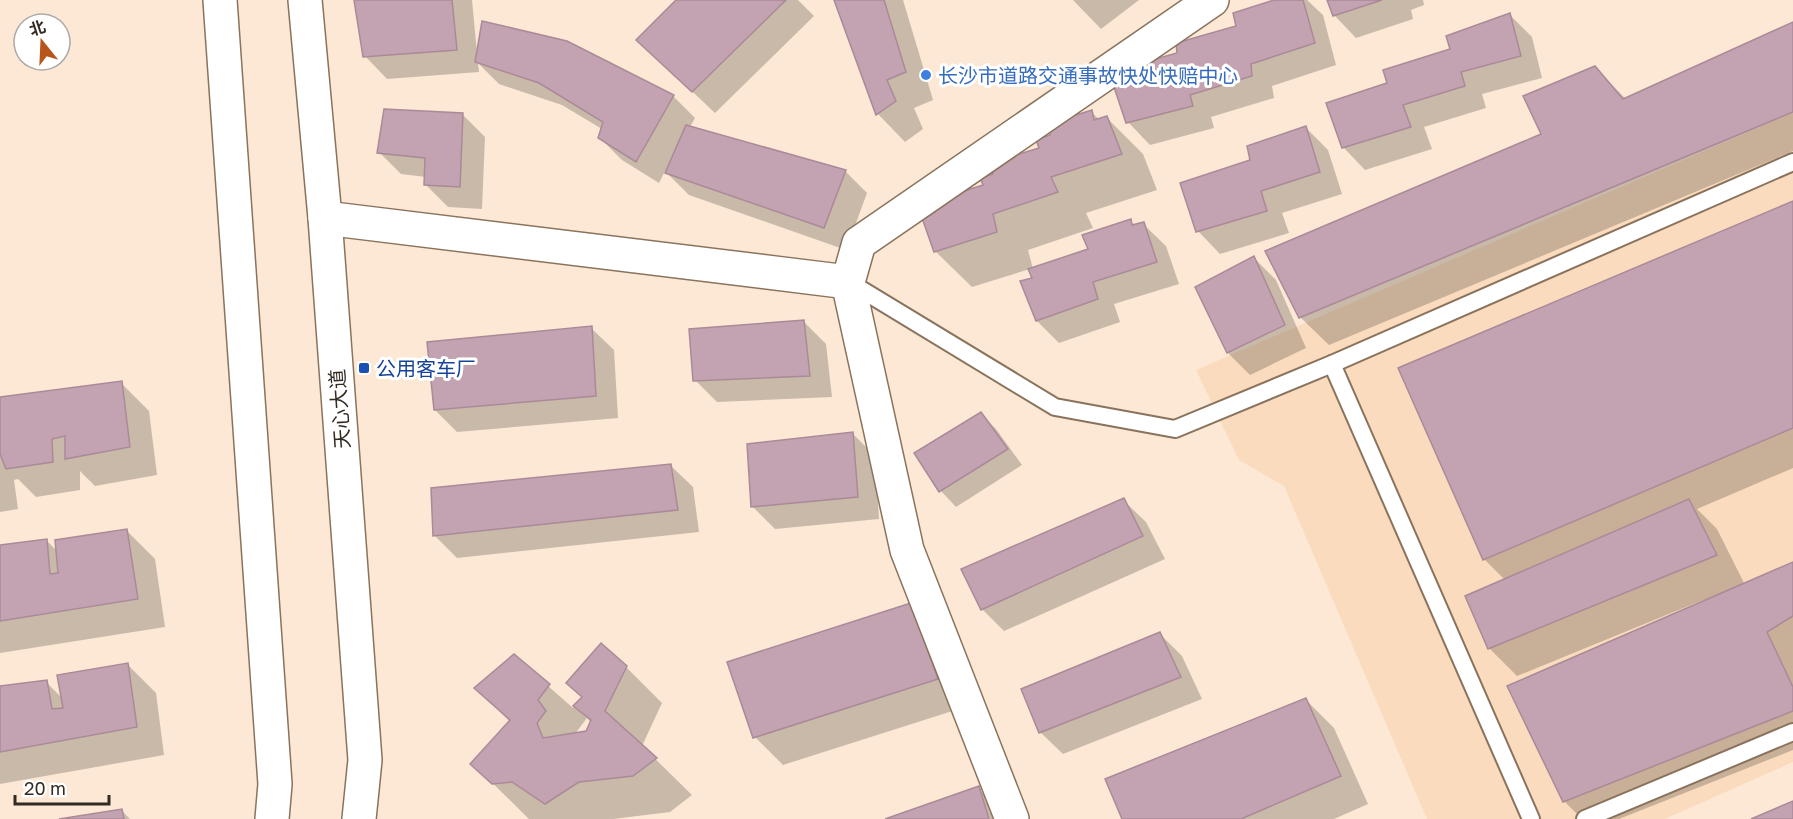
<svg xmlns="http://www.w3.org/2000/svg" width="1793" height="819" viewBox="0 0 1793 819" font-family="'Golos Text','Noto Sans SC',sans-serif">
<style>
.built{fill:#fadbbd}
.shadow{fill:#0003;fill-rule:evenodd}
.building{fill:#c3a3b1;stroke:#aa8a98;stroke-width:1.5}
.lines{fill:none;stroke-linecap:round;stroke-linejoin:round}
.service-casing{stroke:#89735d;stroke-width:20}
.minor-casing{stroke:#89735d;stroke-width:36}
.tertiary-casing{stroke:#89735d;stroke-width:36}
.primary-casing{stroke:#89735d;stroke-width:36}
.service{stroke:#fff;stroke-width:16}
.minor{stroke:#fff;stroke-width:33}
.tertiary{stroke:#fff;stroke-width:33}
.primary{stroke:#fff;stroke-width:33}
.shop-dot{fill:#3f7fe0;stroke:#fff;stroke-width:2}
.transit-dot{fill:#1a4fb4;stroke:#fff;stroke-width:2}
.labels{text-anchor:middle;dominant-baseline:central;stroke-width:6;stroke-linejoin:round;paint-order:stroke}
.shop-label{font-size:20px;fill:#366cbe;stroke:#fff;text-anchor:start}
.transit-label{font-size:20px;fill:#164399;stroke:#fff;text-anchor:start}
.street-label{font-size:20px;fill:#332a21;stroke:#fff}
</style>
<rect width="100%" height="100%" fill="#fce8d4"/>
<path class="built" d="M1793 113V762L1665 819H1427L1284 486 1239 460 1196 370Z"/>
<g class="shadow">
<path d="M356 0H472L477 53 673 96 695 118 690 127 845 171 867 193 846 250 689 195 665 171 659 183 622 160 600 138 602 129 562 105 499 84 478 63 479 72 387 79 365 56Z"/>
<path d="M678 0H798L814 16 715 113 661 62Z"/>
<path d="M835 0H903L933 100 914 108 923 129 905 142 878 114Z"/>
<path d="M1073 0H1139L1101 29Z"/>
<path d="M1279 0H1307L1323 15 1336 65 1272 86 1274 98 1211 117 1214 128 1150 145 1128 122 1178 54 1238 27Z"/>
<path d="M1329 0H1423L1424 5 1411 10 1413 19 1356 38 1334 15Z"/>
<path d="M1510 15 1532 37 1542 78 1482 94 1486 108 1424 127 1432 149 1365 170 1343 147 1452 50Z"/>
<path d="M1793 24V151L1329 345 1300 317 1543 135 1595 68 1626 99Z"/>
<path d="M1091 112 1100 120 1107 118 1143 154 1157 190 1086 213 1093 228 1028 250 1033 269 1090 250 1130 221 1136 226 1143 224 1166 246 1179 284 1114 304 1120 322 1059 343 1037 321 1034 279 1030 269 972 287 935 251 937 214 985 186 995 175 1041 149 1052 136Z"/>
<path d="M463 115 485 137 482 209 448 207 426 185V177L401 174 379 152Z"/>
<path d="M1306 128 1328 150 1342 194 1282 213 1289 233 1220 254 1198 231 1252 161Z"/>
<path d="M1793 203V468L1697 509 1717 529 1745 585 1793 564V750L1619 819H1582L1565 802 1509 687 1704 602 1703 600 1517 676 1489 648 1506 581 1484 559Z"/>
<path d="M1254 258 1276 280 1306 348 1250 375 1228 353 1197 287Z"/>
<path d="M804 322 826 344 832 397 717 402 695 380Z"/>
<path d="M591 328 614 350 618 418 457 432 435 410Z"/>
<path d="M121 383 149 411 157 475 95 486 80 471V490L36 497 18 479 14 480 18 509 0 512V399Z"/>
<path d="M981 414 996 429 1022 465 956 507 941 491 916 454Z"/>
<path d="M852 433 875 456 879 519 775 529 752 506Z"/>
<path d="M670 465 693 487 699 532 457 558 435 536Z"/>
<path d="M1123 500 1146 522 1165 559 1004 631 982 609Z"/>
<path d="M127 531 155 559 165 627 0 653V547L46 540 58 552Z"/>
<path d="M910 604 965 707 783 765 755 737Z"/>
<path d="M1159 633 1182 656 1202 699 1063 754 1040 732Z"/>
<path d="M514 656 573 708 583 698 568 683 626 667 662 703 642 746 692 795 670 812 613 819H529L472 763 510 722 477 688ZM587 718 591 723 587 732 575 734Z"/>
<path d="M128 665 156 693 164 755 0 784V687L46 682 62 698Z"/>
<path d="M1306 700 1334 728 1368 804 1334 819H1124Z"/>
<path d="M978 788 1007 819H890Z"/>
<path d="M122 811 130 819H68Z"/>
</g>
<g class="building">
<path d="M354 0H452L457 50 363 57Z"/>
<path d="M676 0H786L692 92 636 40Z"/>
<path d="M834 0H884L906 72 887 80 896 101 876 115Z"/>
<path d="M1274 0H1303L1315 43 1251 64 1252 76 1190 95 1193 106 1126 123 1109 72 1177 53 1176 43 1236 26 1233 13Z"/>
<path d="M1327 0H1382L1333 16Z"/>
<path d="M1510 13 1521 56 1461 72 1465 86 1403 105 1411 127 1342 148 1326 103 1387 83 1383 70 1450 49 1446 36Z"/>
<path d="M482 21 567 41 674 95 636 162 598 138 603 122 539 83 475 62Z"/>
<path d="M1793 22V112L1299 318 1265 251 1541 134 1523 96 1595 66 1623 99Z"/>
<path d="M384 109 463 113 460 187 424 185 425 158 377 153Z"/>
<path d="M1092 110 1094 120 1107 116 1122 154 1051 177 1058 192 993 214 997 232 934 252 921 215 935 212 932 201 983 185 980 178 993 174 990 163 1039 148 1036 140 1050 135 1047 124Z"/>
<path d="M686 125 846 170 824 228 665 173Z"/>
<path d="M1306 126 1320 172 1261 191 1267 211 1196 232 1180 183 1250 160 1247 146Z"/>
<path d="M1793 201V428L1483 560 1398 368Z"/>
<path d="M1131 219 1132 225 1144 222 1157 262 1093 282 1098 299 1036 321 1020 281 1032 278 1028 269 1088 249 1082 235Z"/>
<path d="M1254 256 1285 325 1227 353 1195 287Z"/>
<path d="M804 320 810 376 693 381 689 329Z"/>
<path d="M592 326 596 396 434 410 427 342Z"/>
<path d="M122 381 130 447 65 459V436L52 439 53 462 6 469 0 454V397Z"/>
<path d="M981 412 1008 449 939 492 914 453Z"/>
<path d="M853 432 858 497 751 507 747 444Z"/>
<path d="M671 464 678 510 433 536 431 488Z"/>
<path d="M1124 498 1143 536 981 610 961 569Z"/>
<path d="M1689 499 1717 555 1488 649 1465 596Z"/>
<path d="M127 529 138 599 0 621V545L47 539 50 574 58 573 55 540Z"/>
<path d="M1793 562V616L1767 632 1793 687V711L1563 802 1507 686Z"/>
<path d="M911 603 938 679 753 738 727 662Z"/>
<path d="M1160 632 1181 677 1039 733 1021 689Z"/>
<path d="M601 643 627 666 605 711 657 758 633 776 579 782 545 804 512 782 492 784 470 764 510 720 474 688 514 654 550 684 538 700 546 711 537 723 543 738 586 731 591 720 573 706 582 697 566 683Z"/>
<path d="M128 663 137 727 0 752V686L47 680 52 709 63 708 57 675Z"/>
<path d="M1306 698 1341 776 1241 819H1122L1105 779Z"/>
<path d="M979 786 989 819H885Z"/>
<path d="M1793 801V819H1751Z"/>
<path d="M122 809 124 819H59Z"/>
</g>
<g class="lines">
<defs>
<g id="service">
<path d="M849 282 1055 407 1175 429 1332 364 1793 162"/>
<path d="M1332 364 1531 819"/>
<path d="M1585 819 1793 732"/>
</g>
<path id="minor" d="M1012 819 907 550 848 282 859 243 1212 0"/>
<path id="tertiary" d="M325 218 848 282"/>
<g id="primary">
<path d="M220 0 275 784 272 819"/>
<path d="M305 0 325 218 365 760 359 819"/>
</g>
</defs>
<use href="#service" class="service-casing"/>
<use href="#minor" class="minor-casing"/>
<use href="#tertiary" class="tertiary-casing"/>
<use href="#primary" class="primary-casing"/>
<use href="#service" class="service"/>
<use href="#minor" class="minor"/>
<use href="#tertiary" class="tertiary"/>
<use href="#primary" class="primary"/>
</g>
<circle class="shop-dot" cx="926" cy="75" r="6"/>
<rect class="transit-dot" x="358" y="362" width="12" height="12" rx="3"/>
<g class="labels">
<g class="shop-label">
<text x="938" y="75">长沙市道路交通事故快处快赔中心</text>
</g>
<g class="transit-label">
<text x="376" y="368">公用客车厂</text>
</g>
<g class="street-label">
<text transform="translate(339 409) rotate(-94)">天心大道</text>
</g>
</g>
<g transform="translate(42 42) rotate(342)"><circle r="28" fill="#ffffff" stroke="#adaaa6" stroke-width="1.5"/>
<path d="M0-4.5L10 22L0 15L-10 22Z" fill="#b8551b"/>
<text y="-9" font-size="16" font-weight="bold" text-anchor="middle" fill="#332a21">北</text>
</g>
<path d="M15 795v9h94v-9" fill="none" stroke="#332a21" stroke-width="3"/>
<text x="24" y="795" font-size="18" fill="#332a21" stroke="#ffffff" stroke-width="4.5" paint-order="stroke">20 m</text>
</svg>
